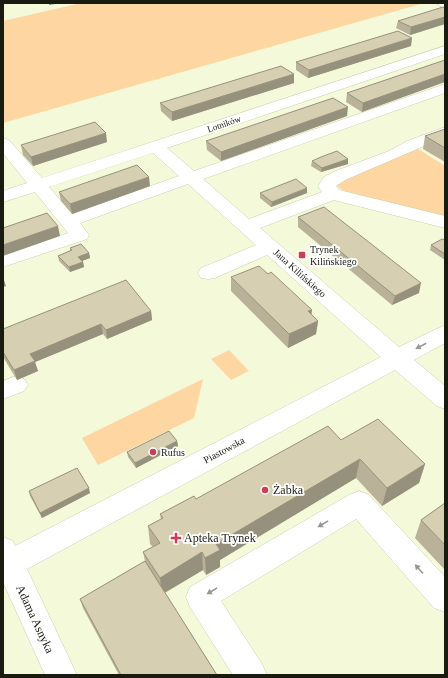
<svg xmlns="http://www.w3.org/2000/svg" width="448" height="678" viewBox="0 0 448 678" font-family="Georgia,serif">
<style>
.green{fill:#fdd6a2}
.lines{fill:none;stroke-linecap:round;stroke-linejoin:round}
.minor-casing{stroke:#cbcfb1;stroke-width:1}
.minor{fill:#fff;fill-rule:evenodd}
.wall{fill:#b9b298}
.shaded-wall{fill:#96917c}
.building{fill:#d7cfb1;stroke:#96917c}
.oneway{fill:#989893}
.poi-dot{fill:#cd3d55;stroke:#fff;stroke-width:1.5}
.labels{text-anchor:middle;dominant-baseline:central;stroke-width:3.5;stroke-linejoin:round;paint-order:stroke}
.far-street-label{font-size:9px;fill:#191b10;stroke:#fff}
.poi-label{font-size:10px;fill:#191b10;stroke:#fff;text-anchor:start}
.street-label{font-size:10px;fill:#191b10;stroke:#fff}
.near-poi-label{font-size:12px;fill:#191b10;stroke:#fff;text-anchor:start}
.near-street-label{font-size:12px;fill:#191b10;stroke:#fff}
</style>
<rect width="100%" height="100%" fill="#f4f9d9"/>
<g class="green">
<path d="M81 3H424L3 123V21Z"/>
<path d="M415 147 445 166V217L347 193 338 187 337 183Z"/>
<path d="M229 350 249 371 231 380 211 359Z"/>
<path d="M203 379 194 418 98 465 82 438Z"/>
</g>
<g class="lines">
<defs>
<g id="minor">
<path d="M436 3H445V9Z"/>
<path d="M445 46V54L167 148 194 171 445 84V93L203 179 249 219 322 192 318 186 324 177 333 172 389 151 407 141 445 127V137L345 180 336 186 339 190 445 216V228L334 200 260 228 399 347 445 325V343L414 360 445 386V409L437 406 395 370 27 569 77 675H45L3 582V537L13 541 15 546 381 357 267 255 215 278 208 279 201 278 198 273 201 268 256 245 188 184 80 223 89 235 87 239 3 267V254L68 233 35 192 3 202V191L27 183 3 153V138L9 140 42 178ZM153 153 179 176 72 214 49 187Z"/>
<path d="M16 376 24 379 28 385 24 391 3 399V381Z"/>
<path d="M359 491 369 495 445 577V612L434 608 356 519 221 601 262 664 267 675H233L190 607 186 597 190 587 349 495Z"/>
</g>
</defs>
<use href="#minor" class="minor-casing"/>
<use href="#minor" class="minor"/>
</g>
<g class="wall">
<path d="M445 8V24L410 35 396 28 398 21Z"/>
<path d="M411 46 308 78 296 70V62Z"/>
<path d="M445 60 362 112 346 102 347 93Z"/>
<path d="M294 83 172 121 161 111 160 103Z"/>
<path d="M347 116 221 161 207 150 206 141Z"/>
<path d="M445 129V162L423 149 425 136Z"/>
<path d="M107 142 33 166 23 155 21 145Z"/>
<path d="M348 159V164L321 172 311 166 312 161Z"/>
<path d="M150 186 72 214 61 201 59 192Z"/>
<path d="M260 193H307L271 207 260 198Z"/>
<path d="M298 217 419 293 392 305 298 227Z"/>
<path d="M445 240V260L430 250 431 245Z"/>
<path d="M70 248 89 253 90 258 82 261 83 262 84 267 70 272 59 261 58 256 70 251Z"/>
<path d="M268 274 312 310 311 315 318 321 316 334 288 348 231 291V277Z"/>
<path d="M151 311 152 320 107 339 103 334 35 362 38 371 17 380 3 357V329Z"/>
<path d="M341 440 425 464 419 483 382 506 356 478 220 560V567L206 575 203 570 165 593 217 675H119L83 608 80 599 145 561 143 552 153 547 150 544 148 526 161 519 160 514Z"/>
<path d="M177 441 178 446 136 468 128 457 127 452Z"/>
<path d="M29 491 90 493 42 518 30 496Z"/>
<path d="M445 503V570L415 538 421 520Z"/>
</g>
<g class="shaded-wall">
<path d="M49 3H63L49 5Z"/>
<path d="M445 17V24L410 35 411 27Z"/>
<path d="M412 38 411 46 308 78 309 70Z"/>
<path d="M294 74V83L172 121V112Z"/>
<path d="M445 74V82L362 112 363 103Z"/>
<path d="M348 107 347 116 221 161V152Z"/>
<path d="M106 133 107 142 33 166 31 157Z"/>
<path d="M348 159V164L321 172 322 168Z"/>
<path d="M149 177 150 186 72 214 70 204Z"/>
<path d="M307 188V193L271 207 272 202Z"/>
<path d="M58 226 60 236 3 256V245Z"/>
<path d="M89 253 90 258 79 262 78 257Z"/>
<path d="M83 262 84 267 70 272 69 267Z"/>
<path d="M4 280 6 286 3 287V281Z"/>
<path d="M421 283 419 293 392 305 395 296Z"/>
<path d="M312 310 310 323 308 311Z"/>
<path d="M151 311 152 320 107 339 106 330Z"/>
<path d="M318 321 316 334 288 348 289 334Z"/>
<path d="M101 324 103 334 35 362 38 371 17 380 14 370 30 354Z"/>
<path d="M177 441 178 446 136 468 135 463Z"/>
<path d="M360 459 356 478 220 560V567L206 575 205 558 216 544Z"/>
<path d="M425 464 419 483 382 506 387 488Z"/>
<path d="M89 488 90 493 42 518 40 513Z"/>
<path d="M202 552 203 570 162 594 160 578Z"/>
</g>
<g class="building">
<path d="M443 7 445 8V17L411 27 398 21Z"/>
<path d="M398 31 412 38 309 70 296 62Z"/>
<path d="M445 60V74L363 103 347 93Z"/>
<path d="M281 66 294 74 172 112 160 103Z"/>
<path d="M333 98 348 107 221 152 206 141Z"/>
<path d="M95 122 106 133 31 157 21 145Z"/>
<path d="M445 129V148L425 136Z"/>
<path d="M337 151 348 159 322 168 312 161 321 157Z"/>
<path d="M137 165 149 177 70 204 59 192Z"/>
<path d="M296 179 307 188 272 202 260 193Z"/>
<path d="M324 207 421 283 395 296 298 217Z"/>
<path d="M47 213 58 226 3 245V228Z"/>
<path d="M442 239 445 240V254L431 245Z"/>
<path d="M81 244 89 253 78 257 83 262 69 267 58 256 72 250 70 248Z"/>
<path d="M259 266 268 274 271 272 312 310 308 311 318 321 289 334 231 277Z"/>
<path d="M126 280 151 311 106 330 101 324 30 354 35 361 14 370 3 352V329Z"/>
<path d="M378 419 425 464 387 488 360 459 216 544 220 550 205 558 202 552 160 578 143 552 160 543 148 526 163 518 160 514 194 496 196 499 328 426 341 440Z"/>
<path d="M169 431 177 441 135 463 127 452Z"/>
<path d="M77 468 89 488 40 513 29 491Z"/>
<path d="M445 503V545L421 520Z"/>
<path d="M145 561 217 675H121L80 599Z"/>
</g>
<defs><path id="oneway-solid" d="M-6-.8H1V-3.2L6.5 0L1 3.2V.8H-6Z"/></defs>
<g class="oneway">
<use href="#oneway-solid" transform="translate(421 346) rotate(152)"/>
<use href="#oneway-solid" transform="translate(323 524) rotate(149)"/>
<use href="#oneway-solid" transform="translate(419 569) rotate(-132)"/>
<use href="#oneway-solid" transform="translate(212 591) rotate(149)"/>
</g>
<g class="poi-dot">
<rect x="298" y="251" width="8" height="8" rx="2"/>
<circle cx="153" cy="452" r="4"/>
<circle cx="265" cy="490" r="4"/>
<path d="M174 532h4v4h4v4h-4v4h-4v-4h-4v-4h4z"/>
</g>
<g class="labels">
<g class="far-street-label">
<text transform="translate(224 124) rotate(-19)">Lotników</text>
</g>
<g class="poi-label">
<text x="310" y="249">Trynek<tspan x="310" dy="12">Kilińskiego</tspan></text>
<text x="161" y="452">Rufus</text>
</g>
<g class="street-label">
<text transform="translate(300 273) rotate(42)">Jana Kilińskiego</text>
<text transform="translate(224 450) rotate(-28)">Piastowska</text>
</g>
<g class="near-poi-label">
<text x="273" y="490">Żabka</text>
<text x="184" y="538">Apteka Trynek</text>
</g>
<g class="near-street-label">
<text transform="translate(35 619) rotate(65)">Adama Asnyka</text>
</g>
</g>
<rect width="448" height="678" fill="none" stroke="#191b10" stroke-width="8"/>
</svg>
